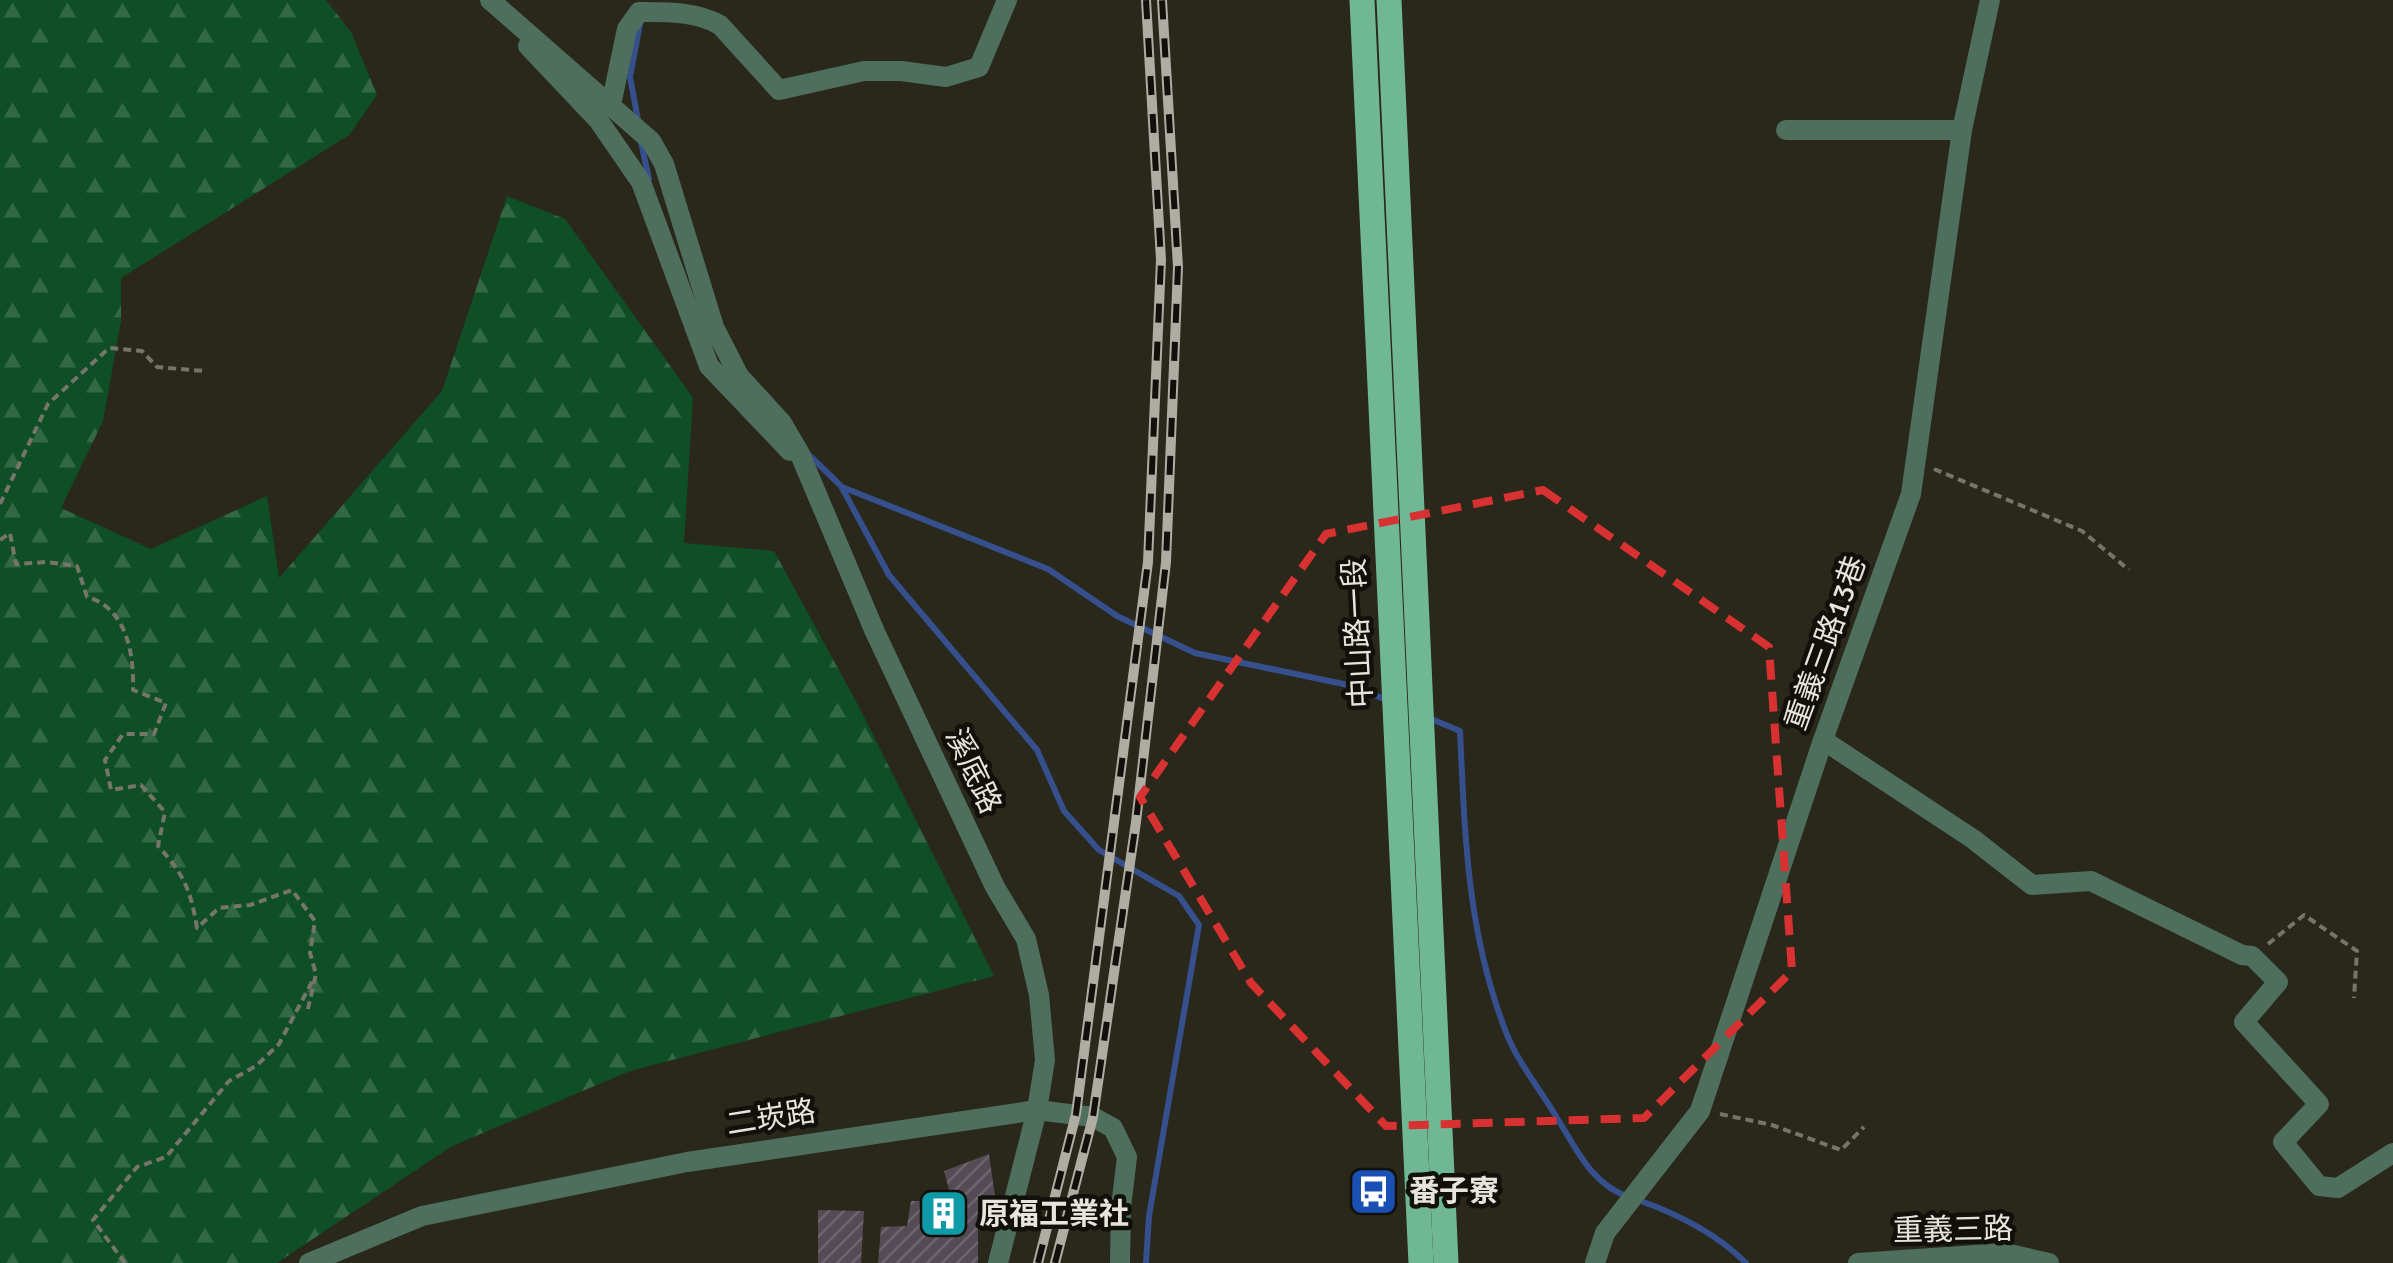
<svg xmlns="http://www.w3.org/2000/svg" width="2393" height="1263" viewBox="0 0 2393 1263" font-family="Signika,'Noto Sans TC',sans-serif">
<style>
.forest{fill:url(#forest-firs)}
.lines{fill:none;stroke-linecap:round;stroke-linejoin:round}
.stream{stroke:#35508d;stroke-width:6}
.building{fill:url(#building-hatch)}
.path{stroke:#77746a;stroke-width:4;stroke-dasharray:8 5;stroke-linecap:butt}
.minor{stroke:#4e6f5e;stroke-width:20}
.major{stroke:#70b895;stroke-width:25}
.rail-casing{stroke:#aeaca3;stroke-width:10}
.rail{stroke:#11100a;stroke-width:6;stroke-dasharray:19;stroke-linecap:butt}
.marked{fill:none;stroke:#d73131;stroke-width:8;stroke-dasharray:20 12;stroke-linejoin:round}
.labels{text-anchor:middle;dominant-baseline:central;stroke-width:9;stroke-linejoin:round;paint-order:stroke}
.street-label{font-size:30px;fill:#e6e4dd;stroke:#11100a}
.poi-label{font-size:30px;font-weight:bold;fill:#e6e4dd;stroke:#11100a;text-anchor:start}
</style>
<defs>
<pattern id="forest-firs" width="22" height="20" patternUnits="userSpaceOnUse" patternTransform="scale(2.5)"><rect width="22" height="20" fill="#0f4f25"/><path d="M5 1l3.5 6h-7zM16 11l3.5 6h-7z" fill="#326844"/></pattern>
<pattern id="building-hatch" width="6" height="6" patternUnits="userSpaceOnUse" patternTransform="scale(2.5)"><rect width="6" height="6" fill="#544b55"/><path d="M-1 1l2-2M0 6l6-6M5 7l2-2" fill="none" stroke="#6d656d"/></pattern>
</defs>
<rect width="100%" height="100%" fill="#2a271b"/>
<path class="forest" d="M0 0H326L351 32 377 95 349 135 121 278V321L103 421 61 508 151 549 267 496 279 578 442 391 507 196 565 219 693 398 684 543 774 551 858 705 994 976 630 1071 452 1146 277 1263H0Z"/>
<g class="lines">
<g class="stream">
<path d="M638 120 630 77 640 24"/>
<path d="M641 142 649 179"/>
<path d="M806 452 841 486 889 575 1037 750 1064 811 1099 850 1179 896 1199 925 1149 1216 1146 1263"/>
<path d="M842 487 1048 569 1117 616 1195 653 1353 686 1389 701"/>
<path d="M1429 718 1460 731C1465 837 1467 932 1506 1032 1517 1062 1541 1090 1557 1118 1576 1148 1591 1183 1626 1196"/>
<path d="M1638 1200C1678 1214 1716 1233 1746 1263"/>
</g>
</g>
<g class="building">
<path d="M989 1154 995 1196H978V1263H878L881 1227 907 1226 911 1201H952L944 1171Z"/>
<path d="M818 1210 864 1211 861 1263H818Z"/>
</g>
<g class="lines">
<g class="path">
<path d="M1934 469 2082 531 2129 570"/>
<path d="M0 504 48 404 109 348 142 351 157 367 204 371"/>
<path d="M0 540 10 533 16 564 47 562 77 566 87 597C127 608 134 654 133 690L166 703 154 734H123L105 760 111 790 141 785 165 812 158 846C184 874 191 891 197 928L219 908 250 905 292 890 315 921 310 953 316 974 307 1013"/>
<path d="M2268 944 2304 915 2357 951 2354 998"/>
<path d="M1720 1114 1772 1125 1841 1150 1864 1127"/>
<path d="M125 1263 93 1220 137 1167 166 1157 229 1081 256 1066 279 1044 314 978"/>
</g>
<g class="minor">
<path d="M490 0 651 141 664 164 714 327 739 376 782 423 799 452 875 632 995 887 1026 939 1039 995 1045 1060 1037 1110 998 1263"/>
<path d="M528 46 599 121 641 182 709 366 790 451"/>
<path d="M611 105 627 29 639 12C666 12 696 11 720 25L779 90 864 71H901L946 77 979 67 1007 0"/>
<path d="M1786 130H1962"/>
<path d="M1823 740 1973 839 2032 885 2091 881 2242 955 2252 956 2278 982 2244 1022 2319 1104 2283 1142 2319 1186 2338 1188 2393 1153"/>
<path d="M309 1263 422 1216 687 1162 1037 1110 1093 1117 1113 1128 1127 1157 1121 1207 1120 1263"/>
<path d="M1595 1263 1605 1233 1700 1111 1823 740 1911 494 1962 130 1990 0"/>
<path d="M1858 1263 2005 1253 2049 1263"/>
</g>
<g class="major">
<path d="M1362 0 1421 1263"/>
<path d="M1389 0 1446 1263"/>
</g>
<defs>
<g id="rail">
<path d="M1038 1263 1076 1114 1148 562 1161 260 1146 0"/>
<path d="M1055 1263 1093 1117 1136 822 1166 562 1178 267 1162 0"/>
</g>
</defs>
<use href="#rail" class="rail-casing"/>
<use href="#rail" class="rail"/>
</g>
<path class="marked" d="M1543 490 1769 647 1792 971 1644 1118 1386 1126 1251 983 1140 797 1326 534Z"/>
<defs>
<symbol id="bus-square" viewBox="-11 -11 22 22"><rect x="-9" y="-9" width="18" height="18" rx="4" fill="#1a4fb4" stroke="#11100a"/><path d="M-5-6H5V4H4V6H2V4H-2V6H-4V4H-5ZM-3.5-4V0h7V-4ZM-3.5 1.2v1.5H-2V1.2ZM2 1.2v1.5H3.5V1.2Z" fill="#fff"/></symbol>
<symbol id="building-square" viewBox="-11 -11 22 22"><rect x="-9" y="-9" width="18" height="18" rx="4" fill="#0f9aa8" stroke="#11100a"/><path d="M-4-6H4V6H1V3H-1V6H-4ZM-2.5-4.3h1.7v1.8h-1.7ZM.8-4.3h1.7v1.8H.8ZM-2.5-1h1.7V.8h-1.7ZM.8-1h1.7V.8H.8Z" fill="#fff"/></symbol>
</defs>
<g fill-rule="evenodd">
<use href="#bus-square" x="1346" y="1164" width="55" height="55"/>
<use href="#building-square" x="916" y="1186" width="55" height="55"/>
</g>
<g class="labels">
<g class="street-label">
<text transform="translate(1358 633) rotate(-93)">中山路一段</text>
<text transform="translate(1826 643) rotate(-70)">重義三路13巷</text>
<text transform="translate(973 771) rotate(65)">溪底路</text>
<text transform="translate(771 1118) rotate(-9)">二崁路</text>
<text transform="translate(1953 1230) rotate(-1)">重義三路</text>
</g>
<g class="poi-label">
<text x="1409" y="1191">番子寮</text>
<text x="979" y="1214">原福工業社</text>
</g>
</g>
</svg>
